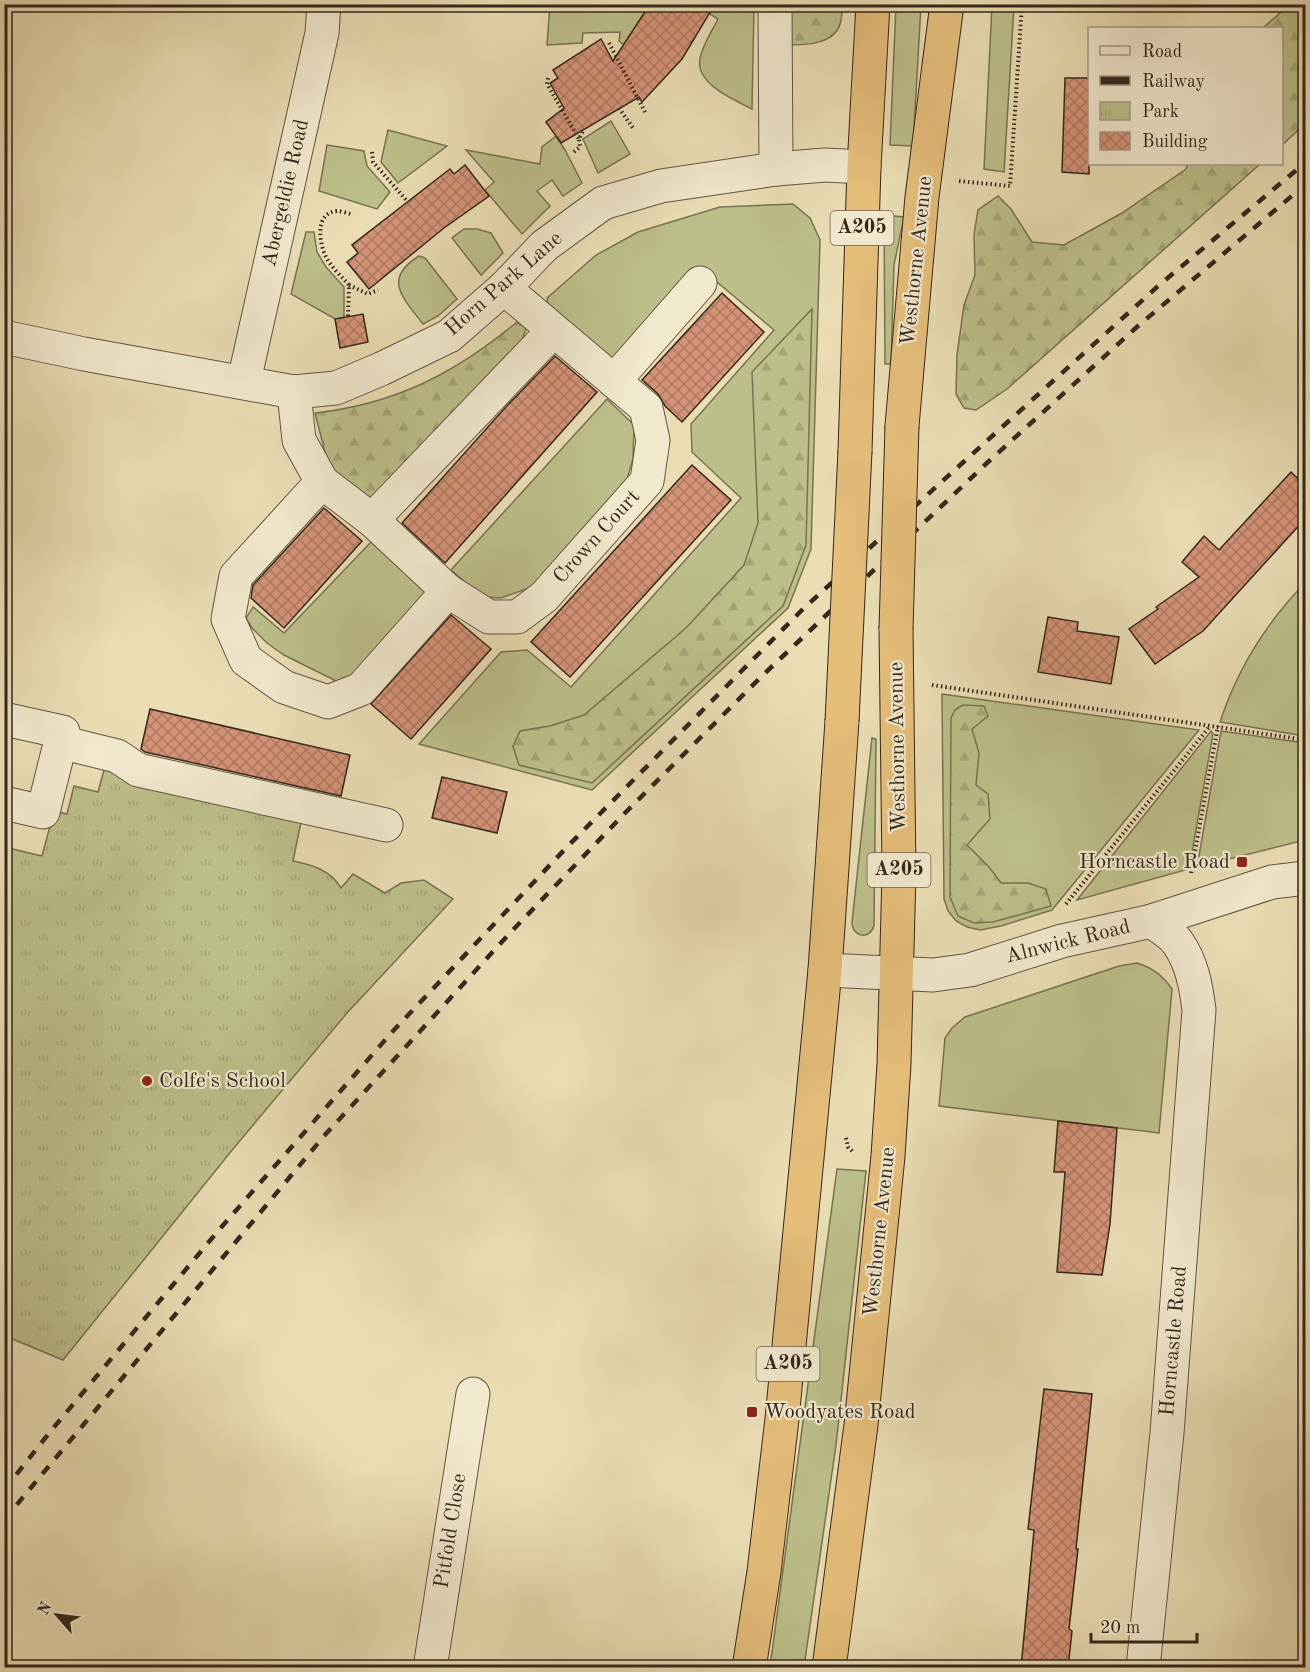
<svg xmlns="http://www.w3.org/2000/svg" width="1310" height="1672" viewBox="0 0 1310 1672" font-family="'Old Standard TT',serif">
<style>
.grass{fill:#bcbf89;stroke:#787352;stroke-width:1.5}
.forest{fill:url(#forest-firs);stroke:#787352;stroke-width:1.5}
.park{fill:url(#park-tufts);stroke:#787352;stroke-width:1.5}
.building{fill:url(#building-cross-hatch);stroke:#35271c;stroke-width:1.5}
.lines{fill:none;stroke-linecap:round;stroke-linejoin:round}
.minor-casing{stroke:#625442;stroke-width:35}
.highway-casing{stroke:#35271c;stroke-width:35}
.path{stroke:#35271c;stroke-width:4;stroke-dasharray:1.5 3;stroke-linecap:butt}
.minor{stroke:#f1e9ce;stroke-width:33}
.highway{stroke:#e5be7a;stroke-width:33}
.rail{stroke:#35271c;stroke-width:4.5;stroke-dasharray:10 10;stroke-linecap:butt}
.highway-bridge-casing{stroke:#35271c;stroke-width:35;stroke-linecap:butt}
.highway-bridge{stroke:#e5be7a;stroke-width:33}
.poi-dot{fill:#8f2418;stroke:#f1e9ce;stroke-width:2}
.labels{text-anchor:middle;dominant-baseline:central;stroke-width:4.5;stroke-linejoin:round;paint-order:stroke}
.shield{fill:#f1e9ce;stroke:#6d6151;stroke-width:1.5}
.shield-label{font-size:20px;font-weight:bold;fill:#35271c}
.street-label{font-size:21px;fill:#35271c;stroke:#f1e9ce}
.poi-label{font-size:21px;fill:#35271c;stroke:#f1e9ce;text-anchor:start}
</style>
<defs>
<pattern id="forest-firs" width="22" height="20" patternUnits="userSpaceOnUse" patternTransform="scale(1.5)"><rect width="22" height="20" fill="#bcbf89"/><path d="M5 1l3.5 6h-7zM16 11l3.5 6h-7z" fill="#a2a476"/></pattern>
<pattern id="park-tufts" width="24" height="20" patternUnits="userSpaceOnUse" patternTransform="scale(1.5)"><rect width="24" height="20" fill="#bcbf89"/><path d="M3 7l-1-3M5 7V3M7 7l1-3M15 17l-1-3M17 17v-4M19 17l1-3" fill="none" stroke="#a2a476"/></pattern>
<pattern id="building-cross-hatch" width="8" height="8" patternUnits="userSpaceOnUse" patternTransform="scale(1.5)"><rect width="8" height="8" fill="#d49377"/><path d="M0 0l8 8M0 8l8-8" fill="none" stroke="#ad7861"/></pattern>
</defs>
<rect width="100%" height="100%" fill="#eaddb4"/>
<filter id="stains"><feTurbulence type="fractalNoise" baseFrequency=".00333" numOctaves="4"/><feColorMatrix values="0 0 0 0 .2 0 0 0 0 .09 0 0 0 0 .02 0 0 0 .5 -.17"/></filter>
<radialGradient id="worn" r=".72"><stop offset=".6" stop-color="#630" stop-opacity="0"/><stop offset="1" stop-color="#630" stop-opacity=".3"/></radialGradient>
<g class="grass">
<path d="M550 5H650L645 12 637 56 619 41 620 32 583 33 582 43 547 45Z"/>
<path d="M708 5H754L752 109C735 100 695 84 700 59 702 46 712 31 718 19L704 10Z"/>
<path d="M896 5H921L913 146 890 145Z"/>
<path d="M992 5 1014 6 1004 172 984 169Z"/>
<path d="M611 121 630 154 598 173 583 139Z"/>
<path d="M388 130 447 146 398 183 381 162Z"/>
<path d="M556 136 565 150 582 183 563 196 552 180 537 191 550 206 522 234 485 190 494 182 466 150 540 164 542 147Z"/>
<path d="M327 145 364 151 367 166 390 192 377 209 319 191Z"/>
<path d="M793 204 810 218 820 240 811 549 788 608 592 790 419 744 501 652 527 650 571 687 741 498 692 452 691 424 774 330 699 267 612 359 549 311 547 298 596 255 638 232 720 207Z"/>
<path d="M884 215 904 217 894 265 891 364H885Z"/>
<path d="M464 229H477L491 233 503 253 481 275 452 238Z"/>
<path d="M306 232H314L317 252 326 267 344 287V317L335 319 291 294Z"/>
<path d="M419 256 425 258 457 299 438 316 423 324C403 298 382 279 419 256Z"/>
<path d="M607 399 634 425 633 459 627 479 532 587 501 598 483 597 451 570Z"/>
<path d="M371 542 431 590 351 678 336 681 284 655 267 643 252 628 246 618 253 607 284 633Z"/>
<path d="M1305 583V736L1220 722C1237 670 1267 622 1305 583Z"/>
<path d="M942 694 1199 730 1052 910 1001 926 980 930 967 927 956 921 948 911 944 899Z"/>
<path d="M1211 731 1213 734 1189 869 1077 900Z"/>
<path d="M1221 731 1305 743V840L1197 867Z"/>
<path d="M872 738 876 739 874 925C871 940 852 938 852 922Z"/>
<path d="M1137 963C1153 968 1162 975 1172 989L1159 1133 939 1106 945 1038 952 1028 965 1017 1119 966Z"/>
<path d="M837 1169 866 1171 836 1445 804 1667H770Z"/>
</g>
<g class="forest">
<path d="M767 5H843C842 11 842 18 840 24 834 45 804 45 786 45Z"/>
<path d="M1289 5H1305V124L1282 145V28H1263Z"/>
<path d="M1188 164H1260L1007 389 976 410 964 408 956 394 957 355 964 305 975 275 974 235 978 210 998 196 1011 209 1032 242 1064 245 1122 213 1186 169Z"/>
<path d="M812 309 806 545 783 606 592 783 519 765 513 746 520 731 550 726 584 715 686 628 744 565 758 523 752 372Z"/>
<path d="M517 322 526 328 518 354 379 493 368 499 330 472 315 413C396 404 455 373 517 322Z"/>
<path d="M963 705 984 706 988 716 972 729 979 753 976 785 988 794 990 819 967 845 989 867 1001 883H1028L1046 889 1051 906 993 922 974 923 958 916 950 897 951 718 955 710Z"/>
</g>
<path class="park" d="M104 770 302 817 293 861C313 865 330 870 341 888L353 874 385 893 401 883 424 880 453 899 347 1013 233 1149 63 1360 5 1336 4 847 42 856 54 811 67 814 74 786 98 792Z"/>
<g class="building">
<path d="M650 4H715L682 59 642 102 639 97 561 143 546 122 564 108 550 83 558 78 553 70 601 39 613 61Z"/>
<path d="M1065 78H1089V174L1062 172Z"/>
<path d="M465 165 489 196 444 228 369 289 347 262 358 253 352 245 450 169 454 174Z"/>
<path d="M722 293 764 332 682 422 665 406 658 394 642 380Z"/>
<path d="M363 314 368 342 340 348 335 319Z"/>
<path d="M555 356 597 392 445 563 402 523 504 409Z"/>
<path d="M692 465 731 500 570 677 531 642Z"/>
<path d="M1291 472 1305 485V519L1203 631 1155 664 1129 629 1158 609 1156 607 1199 577 1182 562 1204 536 1219 550Z"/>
<path d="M324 508 362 541 284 628 251 598 253 585Z"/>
<path d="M451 615 491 649 411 739 371 704Z"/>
<path d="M1048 617 1078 622 1077 631 1119 637 1111 684 1038 672Z"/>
<path d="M150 709 350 755 341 796 145 752 141 749Z"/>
<path d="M442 777 507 792 497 833 432 818Z"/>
<path d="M1058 1121 1117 1128 1110 1224 1102 1275 1057 1272 1065 1172H1054Z"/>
<path d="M1044 1389 1092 1394 1076 1549H1078L1069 1629 1072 1631 1068 1668H1021L1034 1530 1028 1529Z"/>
</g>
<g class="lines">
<defs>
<g id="minor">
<path d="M775 4 776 169"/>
<path d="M4 337 84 354 294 392 336 388 381 369 449 336 504 288 544 246 603 203 661 186 776 169 825 165 864 167"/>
<path d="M244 381 322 33 324 4"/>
<path d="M614 381 700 283"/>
<path d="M294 392 299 440 322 482 372 520 448 591 489 617H517L544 597 647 481 653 440 646 408 504 288"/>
<path d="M322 482 236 576 228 619 246 660 284 687 328 702 361 689 448 591"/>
<path d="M372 520 553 331"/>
<path d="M4 719 63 732 43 812 4 803"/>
<path d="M60 742 117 756 138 770 386 825"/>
<path d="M825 970 933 975 970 970 1062 941 1152 921 1272 882 1306 878"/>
<path d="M430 1668 473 1394"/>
<path d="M1143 1668 1167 1433 1199 1010C1196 986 1192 963 1178 943 1172 934 1160 928 1152 921"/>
</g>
<g id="highway">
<path d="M902 426 922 197 947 4"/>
<path d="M855 451 864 167 873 4"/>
<path d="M749 1668 764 1572 782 1419 825 970 842 721"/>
<path d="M829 1668 861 1425 888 1156 894 1064 899 872 896 629"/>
</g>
</defs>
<use href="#minor" class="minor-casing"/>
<use href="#highway" class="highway-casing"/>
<g class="path">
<path d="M609 43 646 114"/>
<path d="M548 78 547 84 579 139"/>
<path d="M619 108 633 128"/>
<path d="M372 152 373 162 407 201"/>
<path d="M574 152 580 147 579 139 584 129"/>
<path d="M959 181 1010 186 1022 4"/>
<path d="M349 285 368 294 378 290"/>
<path d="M348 316 349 285C341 276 330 266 325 255 319 241 315 213 337 211 341 211 347 213 351 214"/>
<path d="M932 685 1306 740"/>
<path d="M1191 873 1218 726"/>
<path d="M1066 904 1210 726"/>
<path d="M846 1138 848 1147 853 1152"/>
</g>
<use href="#minor" class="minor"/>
<use href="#highway" class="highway"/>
<g class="rail">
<path d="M4 1490 50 1432 218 1231 393 1031 567 847 802 610 937 486 1157 287 1306 162"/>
<path d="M4 1520 324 1136 510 933 625 813 763 675 988 462 1138 326 1306 184"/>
</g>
<defs>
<g id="highway-bridge">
<path d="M896 629 902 426"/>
<path d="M842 721 855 451"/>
</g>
</defs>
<use href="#highway-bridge" class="highway-bridge-casing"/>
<use href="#highway-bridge" class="highway-bridge"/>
</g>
<g class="poi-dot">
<rect x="1236" y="856" width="12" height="12" rx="3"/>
<circle cx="147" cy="1081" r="6"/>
<rect x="746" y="1406" width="12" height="12" rx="3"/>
</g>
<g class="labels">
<g class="shield">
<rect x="830.5" y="211" width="63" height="34" rx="4.5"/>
<rect x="867.5" y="853" width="63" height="34" rx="4.5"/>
<rect x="756.5" y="1347" width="63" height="34" rx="4.5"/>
</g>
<g class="shield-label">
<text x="862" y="228">A205</text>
<text x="899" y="870">A205</text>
<text x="788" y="1364">A205</text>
</g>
<g class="street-label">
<text transform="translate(286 193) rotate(-77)">Abergeldie Road</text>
<text transform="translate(917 261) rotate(-84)">Westhorne Avenue</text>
<text transform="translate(504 284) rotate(-41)">Horn Park Lane</text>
<text transform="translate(597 537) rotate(-48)">Crown Court</text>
<text transform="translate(898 747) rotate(-91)">Westhorne Avenue</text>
<text transform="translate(1068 942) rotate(-14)">Alnwick Road</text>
<text transform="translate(880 1232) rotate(-84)">Westhorne Avenue</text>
<text transform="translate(1174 1341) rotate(-85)">Horncastle Road</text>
<text transform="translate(451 1531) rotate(-81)">Pitfold Close</text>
</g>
<g class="poi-label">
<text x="1230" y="862" text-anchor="end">Horncastle Road</text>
<text x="159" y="1081">Colfe's School</text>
<text x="764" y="1412">Woodyates Road</text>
</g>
</g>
<rect width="1310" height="1672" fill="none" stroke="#eaddb4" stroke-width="24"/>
<rect x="6" y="6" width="1298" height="1660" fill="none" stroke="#35271c" stroke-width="3"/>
<rect x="12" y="12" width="1286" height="1648" fill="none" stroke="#35271c" stroke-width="1.5"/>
<rect x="1088" y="27" width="195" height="138" fill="#f1e9ce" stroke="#a69b87" stroke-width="1.5"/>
<rect x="1100" y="46" width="30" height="9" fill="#f1e9ce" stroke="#a69b87" stroke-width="1.5"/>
<text x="1142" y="57" font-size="18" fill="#35271c">Road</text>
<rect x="1100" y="76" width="30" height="9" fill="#35271c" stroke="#a69b87" stroke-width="1.5"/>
<text x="1142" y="87" font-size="18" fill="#35271c">Railway</text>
<rect x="1100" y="102" width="30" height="18" fill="url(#park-tufts)" stroke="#a69b87" stroke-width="1.5"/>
<text x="1142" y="117" font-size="18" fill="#35271c">Park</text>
<rect x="1100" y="132" width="30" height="18" fill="url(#building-cross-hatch)" stroke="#a69b87" stroke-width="1.5"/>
<text x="1142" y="147" font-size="18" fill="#35271c">Building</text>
<g transform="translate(57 1615) rotate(298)" stroke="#f1e9ce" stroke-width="4.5" paint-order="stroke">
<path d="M0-4.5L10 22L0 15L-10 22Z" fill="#35271c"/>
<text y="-9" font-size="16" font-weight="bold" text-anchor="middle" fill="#35271c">N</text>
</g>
<path d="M1091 1633v9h106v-9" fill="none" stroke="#35271c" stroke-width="3"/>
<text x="1100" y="1633" font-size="18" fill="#35271c" stroke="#f1e9ce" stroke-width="4.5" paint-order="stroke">20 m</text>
<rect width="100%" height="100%" filter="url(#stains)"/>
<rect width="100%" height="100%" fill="url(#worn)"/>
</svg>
